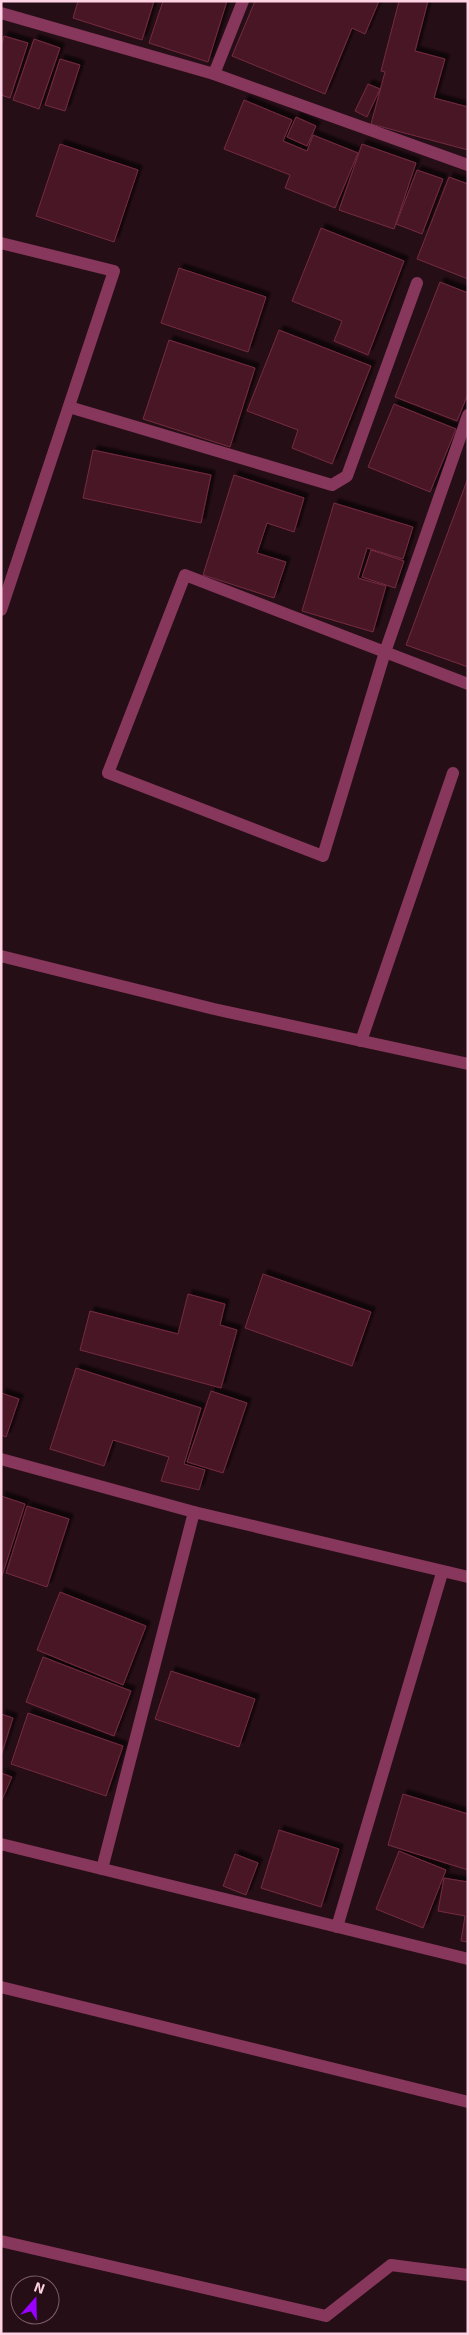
<svg xmlns="http://www.w3.org/2000/svg" width="469" height="2335" viewBox="0 0 469 2335" font-family="'Exo 2',sans-serif">
<style>
.building{fill:#481927;stroke:#752a40;filter:url(#shadow)}
.lines{fill:none;stroke-linecap:round;stroke-linejoin:round}
.minor{stroke:#87375b;stroke-width:12}
</style>
<defs>
<filter id="shadow"><feDropShadow dx="4.5" dy="-4.5" stdDeviation="1" flood-color="#0009"/></filter>
</defs>
<rect width="100%" height="100%" fill="#260e16"/>
<g class="building">
<path d="M78 1H154L142 40 73 18Z"/>
<path d="M163 1H227L208 62 149 43Z"/>
<path d="M255 1H379L365 34 352 28 325 94 232 56Z"/>
<path d="M399 1H428L415 51 445 59 434 98 468 107V150L371 124 385 72 381 71Z"/>
<path d="M4 36 28 43 10 98 1 95V46Z"/>
<path d="M34 39 60 48 39 109 13 100Z"/>
<path d="M60 59 80 65 65 111 45 105Z"/>
<path d="M368 84 380 89 367 117 355 111Z"/>
<path d="M244 100 292 120 283 141 307 151 313 135 358 153 335 208 285 188 290 175 224 149Z"/>
<path d="M296 117 316 126 307 146 287 137Z"/>
<path d="M60 144 138 170 114 242 36 216Z"/>
<path d="M362 144 416 163 394 229 339 210Z"/>
<path d="M417 170 443 179 422 234 396 224Z"/>
<path d="M449 177 468 184V279L417 259Z"/>
<path d="M321 228 404 261 368 355 334 341 342 321 292 301Z"/>
<path d="M179 268 266 297 248 352 161 323Z"/>
<path d="M440 282 468 293V394L457 421 395 397Z"/>
<path d="M279 330 371 366 332 464 292 448 298 430 247 411Z"/>
<path d="M169 340 255 368 230 447 143 419Z"/>
<path d="M394 404 456 429 430 492 368 467Z"/>
<path d="M93 450 211 475 201 523 83 498Z"/>
<path d="M234 475 304 498 294 532 267 523 257 553 286 562 274 598 203 575Z"/>
<path d="M468 478V667L406 645Z"/>
<path d="M334 503 413 527 403 559 367 548 358 578 386 586 373 632 302 611Z"/>
<path d="M371 550 404 561 395 588 362 577Z"/>
<path d="M263 1274 371 1312 352 1366 245 1328Z"/>
<path d="M188 1294 225 1304 220 1325 237 1330 221 1388 80 1350 90 1311 178 1334Z"/>
<path d="M76 1368 201 1408 184 1464 205 1470 199 1490 161 1481 169 1457 113 1440 104 1466 50 1449Z"/>
<path d="M211 1391 247 1403 223 1473 187 1462Z"/>
<path d="M1 1393 19 1399 6 1437 1 1435Z"/>
<path d="M1 1496 25 1504 2 1576 1 1575Z"/>
<path d="M27 1506 69 1519 47 1587 6 1573Z"/>
<path d="M60 1592 146 1626 123 1685 37 1650Z"/>
<path d="M43 1657 131 1691 114 1736 26 1702Z"/>
<path d="M171 1671 255 1699 239 1747 155 1719Z"/>
<path d="M28 1713 123 1746 106 1796 11 1764Z"/>
<path d="M1 1714 13 1718 1 1756Z"/>
<path d="M1 1773 12 1777 1 1802Z"/>
<path d="M403 1794 468 1814V1870L388 1845Z"/>
<path d="M279 1830 339 1849 321 1907 261 1888Z"/>
<path d="M399 1851 446 1870 423 1928 376 1909Z"/>
<path d="M235 1854 258 1863 246 1895 223 1886Z"/>
<path d="M444 1878 468 1882V1942L461 1941 465 1916 438 1911Z"/>
</g>
<g class="lines">
<g class="minor">
<path d="M1 13 214 74 468 165"/>
<path d="M214 74 243 1"/>
<path d="M1 243 114 271 1 610"/>
<path d="M69 407 332 485 347 476 417 283"/>
<path d="M468 415 385 652 323 856 108 773 185 575 468 684"/>
<path d="M1 956 214 1009 468 1064"/>
<path d="M361 1041 453 773"/>
<path d="M1 1459 194 1512 468 1577"/>
<path d="M1 1844 468 1959"/>
<path d="M102 1869 194 1512"/>
<path d="M337 1927 442 1573"/>
<path d="M1 1987 468 2102"/>
<path d="M1 2241 326 2316 391 2265 468 2275"/>
</g>
</g>
<rect width="469" height="2335" fill="none" stroke="#ffd3e3" stroke-width="5"/>
<g transform="translate(35 2300) rotate(20)"><circle r="24" fill="#260e16" stroke="#7d5d68"/>
<path d="M0-4L9 19L0 12L-9 19Z" fill="#9a00fe"/>
<text y="-8" font-size="14" font-weight="bold" text-anchor="middle" fill="#ffd3e3">N</text>
</g>
</svg>
